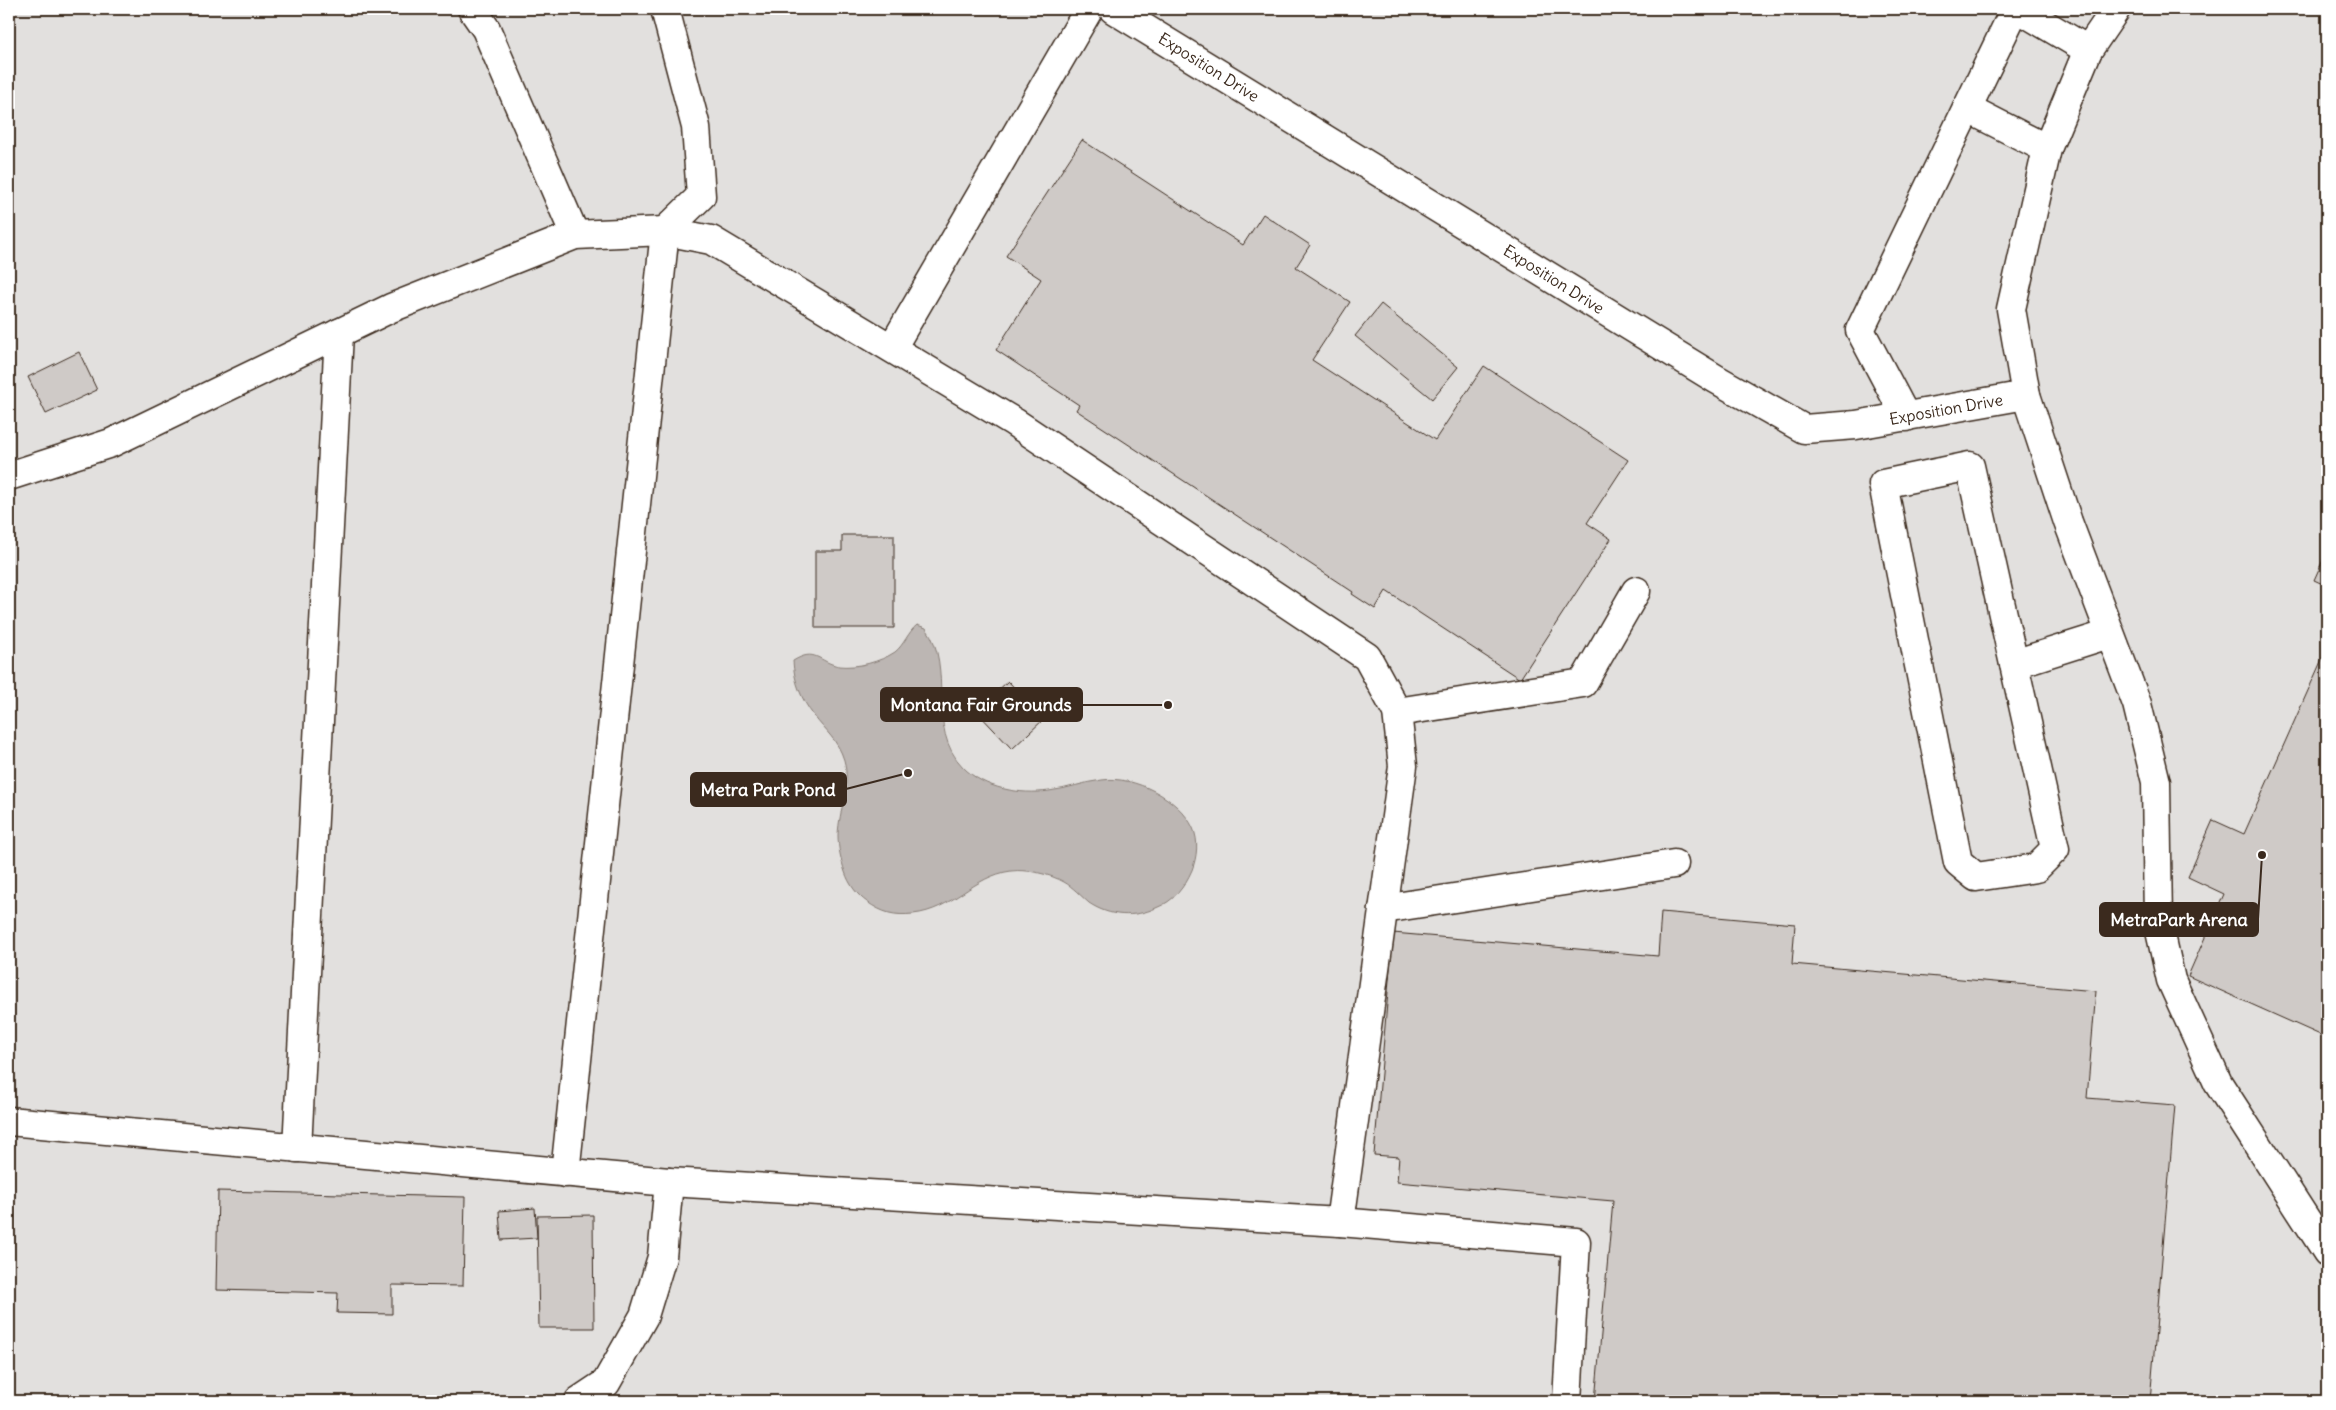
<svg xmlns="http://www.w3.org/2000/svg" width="2336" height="1410" viewBox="0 0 2336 1410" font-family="Delius,sans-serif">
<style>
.green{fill:#e2e0de;stroke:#8e857e}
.water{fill:#bcb6b3;stroke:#887e77}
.building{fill:#cfcac7;stroke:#3b2a1e}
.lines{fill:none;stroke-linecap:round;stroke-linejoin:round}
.minor-casing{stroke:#3b2a1e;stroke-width:31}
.minor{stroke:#fff;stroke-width:28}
.labels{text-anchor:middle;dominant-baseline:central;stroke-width:4;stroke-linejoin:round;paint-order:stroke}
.street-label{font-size:16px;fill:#3b2a1e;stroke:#fff}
.leader{fill:none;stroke:#3b2a1e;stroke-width:2}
.callout-dot{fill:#3b2a1e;stroke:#fff;stroke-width:2}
.callout{fill:#3b2a1e;stroke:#3b2a1e;stroke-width:2}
.callout-label{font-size:18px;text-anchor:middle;font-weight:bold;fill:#fff}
</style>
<rect width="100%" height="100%" fill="#fff"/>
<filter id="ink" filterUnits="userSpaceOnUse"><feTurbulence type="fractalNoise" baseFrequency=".02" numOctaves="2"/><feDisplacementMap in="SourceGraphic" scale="10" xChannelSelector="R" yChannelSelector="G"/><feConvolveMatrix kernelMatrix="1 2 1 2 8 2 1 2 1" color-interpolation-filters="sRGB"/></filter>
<g filter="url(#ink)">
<rect class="green" x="9" y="9" width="2318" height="1392"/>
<path class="water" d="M917 625 926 628C955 668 925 728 963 767 984 789 1021 795 1049 791 1067 789 1084 782 1102 780 1134 775 1180 799 1193 828 1199 841 1197 857 1192 870 1184 888 1174 901 1156 908 1134 918 1110 917 1089 903 1081 896 1073 887 1064 882 1050 874 1027 869 1011 871 973 876 953 910 913 914 894 916 883 913 867 902 857 895 849 884 845 872 841 860 838 848 838 835 839 810 851 785 844 760 838 740 825 731 814 716 801 699 794 681 793 661 816 647 818 662 839 666 857 668 880 662 895 652 904 645 908 632 917 625Z"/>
<g class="building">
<path d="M1082 140 1243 245 1263 214 1310 245 1296 267 1350 302 1312 360 1435 440 1484 366 1628 460 1587 523 1611 539 1520 679 1386 591 1375 609 1352 594 1353 592 1076 410 1079 405 996 350 1041 279 1006 256Z"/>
<path d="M1381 304 1458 367 1432 399 1355 336Z"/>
<path d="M79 352 97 390 46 414 28 377Z"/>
<path d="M842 535H894V628H815V551H842Z"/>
<path d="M2327 551V586L2314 580Z"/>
<path d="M2327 648V1038L2188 976 2224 894 2188 877 2213 820 2244 834Z"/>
<path d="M1008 681 1044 719 1012 749 976 711Z"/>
<path d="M1661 912 1795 924 1792 964 2096 991 2087 1098 2175 1105 2150 1401H1595L1613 1201 1397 1182 1399 1157 1374 1155 1393 933 1658 956Z"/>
<path d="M218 1191 465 1197 463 1286 392 1285V1314L337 1313 338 1293 216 1290Z"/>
<path d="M535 1208 537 1238 501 1240 499 1211Z"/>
<path d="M593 1215 594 1328H539L537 1216Z"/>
</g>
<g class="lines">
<defs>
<g id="minor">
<path d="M472 9 486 29 575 235"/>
<path d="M1113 9 1716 379 1804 429 1856 425 2026 395"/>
<path d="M2019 9 2088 50"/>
<path d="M2116 9 2088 50 2047 149 2011 309 2026 395 2068 522 2137 704 2156 782 2158 922 2171 980 2218 1083 2327 1252"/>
<path d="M1967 108 2047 149"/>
<path d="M892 348 1089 9"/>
<path d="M1906 417 1860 330 2015 9"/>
<path d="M1970 466 2055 849 2036 868 1976 877 1958 862 1883 484Z"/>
<path d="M9 476 111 443 391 308 575 235 665 231 711 240 1014 422 1367 657 1397 712 1403 766 1340 1222"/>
<path d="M2014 664 2109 634"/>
<path d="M1397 712 1583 683 1636 591"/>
<path d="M1383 909 1674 864"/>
<path d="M9 1121 669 1182 1340 1222 1576 1242 1567 1401"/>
<path d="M297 1148 339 333"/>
<path d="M565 1173 665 231 701 196 696 127 665 9"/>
<path d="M579 1401 606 1383 644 1316 662 1257 669 1182"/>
</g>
</defs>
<use href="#minor" class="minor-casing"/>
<use href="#minor" class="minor"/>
</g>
</g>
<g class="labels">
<g class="street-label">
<text transform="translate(1209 67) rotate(32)">Exposition Drive</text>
<text transform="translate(1554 279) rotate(32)">Exposition Drive</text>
<text transform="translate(1946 409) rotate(-10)">Exposition Drive</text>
</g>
</g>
<path class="leader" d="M1168 705L1082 705M908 773L846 789M2262 855L2258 919"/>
<g class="callout-dot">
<circle cx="1168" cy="705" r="5"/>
<circle cx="908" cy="773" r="5"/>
<circle cx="2262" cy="855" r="5"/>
</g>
<g class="callout">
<rect x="881" y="688" width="201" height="33" rx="5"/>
<rect x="691" y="773" width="155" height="33" rx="5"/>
<rect x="2100" y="903" width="158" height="33" rx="5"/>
</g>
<g class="callout-label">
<text x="981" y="711">Montana Fair Grounds</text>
<text x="768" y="796">Metra Park Pond</text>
<text x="2179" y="926">MetraPark Arena</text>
</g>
<rect width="2336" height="1410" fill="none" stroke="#fff" stroke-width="30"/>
<rect x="15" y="15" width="2306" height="1380" fill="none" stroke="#3b2a1e" stroke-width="2" filter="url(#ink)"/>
</svg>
